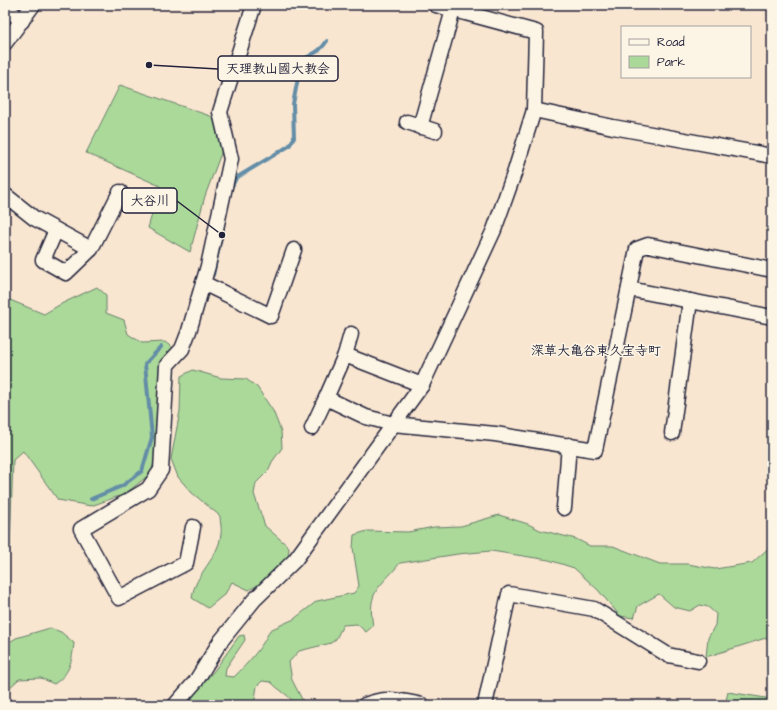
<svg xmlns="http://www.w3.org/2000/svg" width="777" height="710" viewBox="0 0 777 710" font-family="'Architects Daughter','Klee One',sans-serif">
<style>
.green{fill:#abd999;stroke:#667e6a}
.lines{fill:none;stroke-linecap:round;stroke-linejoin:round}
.stream{stroke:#638da7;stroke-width:4}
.minor-casing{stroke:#22223b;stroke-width:17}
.minor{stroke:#fcf5e5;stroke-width:14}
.labels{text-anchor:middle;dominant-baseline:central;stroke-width:3;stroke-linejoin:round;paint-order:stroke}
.neighbourhood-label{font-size:13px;font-weight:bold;fill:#22223b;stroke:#fcf5e5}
.leader{fill:none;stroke:#22223b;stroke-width:1.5}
.callout-dot{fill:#22223b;stroke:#fcf5e5;stroke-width:1.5}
.callout{fill:#fcf5e5;stroke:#22223b;stroke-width:1.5}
.callout-label{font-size:13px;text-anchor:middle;font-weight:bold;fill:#22223b}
</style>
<rect width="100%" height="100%" fill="#f9e6d1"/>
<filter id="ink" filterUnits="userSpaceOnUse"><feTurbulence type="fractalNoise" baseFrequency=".025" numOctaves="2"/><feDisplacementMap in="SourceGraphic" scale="8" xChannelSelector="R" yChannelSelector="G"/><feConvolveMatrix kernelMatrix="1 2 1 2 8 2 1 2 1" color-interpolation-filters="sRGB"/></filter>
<g filter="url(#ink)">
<g class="green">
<path d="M120 85 216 118 223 148 205 196 190 252 148 228 160 186 86 153Z"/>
<path d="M97 287 106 295V313L124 320 128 334 142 343 165 342 173 348 159 370 157 455 150 474 125 494 91 506 58 500 23 451 13 460 10 548 5 555V298L44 314 61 304Z"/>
<path d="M193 370 221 378 246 379 257 387 273 411 281 431 282 448 272 462 268 471 256 483 254 494 265 526 289 547 288 562 272 577 249 590 232 582 225 594 208 608 192 598C194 574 219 559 221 534 222 528 220 522 220 516L191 492 178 477 171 459 180 411 181 376Z"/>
<path d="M499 515 528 524 540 530 576 539 590 546H613L660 564H688L715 569 752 563 772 545V636L706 657 708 638 715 625 716 614 708 607 700 605 690 611 674 607 659 594 638 606 634 618 620 616 598 590 574 568 549 560 491 551 458 554 400 563C379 589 367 590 373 626L366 632 357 624 343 625 336 639 331 643 299 651 289 662 292 680 305 705H295C290 695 279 691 271 682L262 681 257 686 254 705H183L214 671 239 636 244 635 245 640 226 668 225 676 234 677C248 663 262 648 270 630L294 619 317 601 354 593 359 586 353 548 354 535 367 531 408 532 434 527 461 526Z"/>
<path d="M50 628 61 632 74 643C72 661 70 674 54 684L41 678 19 679 7 690 6 698 11 705H5V645L16 638Z"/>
<path d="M728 692 772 699V705H725Z"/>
</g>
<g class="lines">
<g class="stream">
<path d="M232 186 236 178 289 146 294 138 293 104 301 62C311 52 317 56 327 41"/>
<path d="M213 275 223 227"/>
<path d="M91 499 122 486 142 471 152 437 145 364 161 347"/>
</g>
<defs>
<g id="minor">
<path d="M436 5 536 32 534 110 613 127 772 156"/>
<path d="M5 7 22 21"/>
<path d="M5 43 33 5"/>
<path d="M407 122 435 131"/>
<path d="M420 127 453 10"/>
<path d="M5 195 34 218 91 249"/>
<path d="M56 230 43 260 66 273 91 249 120 192"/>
<path d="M203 283 271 316 294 250"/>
<path d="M629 289 772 317"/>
<path d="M345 355 351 334"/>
<path d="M422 385 345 355 326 398 366 417 393 424 495 434 595 450 637 249 648 245 772 270"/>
<path d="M312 428 326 398"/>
<path d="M672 433 690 301"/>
<path d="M564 508 569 445"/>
<path d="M193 527 186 563 119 598 81 529 148 489 161 470 167 365 182 349 189 331 208 266 231 159 220 112 254 5"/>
<path d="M175 705 196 681 220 642 254 600 295 560 422 385 494 230 515 171 534 110"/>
<path d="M365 705C386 696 401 701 422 705"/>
<path d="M485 705 509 594 594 609 668 655 698 661"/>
</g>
</defs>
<use href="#minor" class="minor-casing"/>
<use href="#minor" class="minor"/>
</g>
</g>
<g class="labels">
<g class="neighbourhood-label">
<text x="596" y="351">深草大亀谷東久宝寺町</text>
</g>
</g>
<path class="leader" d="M149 65L218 69M222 235L177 201"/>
<g class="callout-dot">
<circle cx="149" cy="65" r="4"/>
<circle cx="222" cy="235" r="4"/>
</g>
<g class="callout">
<rect x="218" y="56" width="120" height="25" rx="4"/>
<rect x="122" y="188" width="55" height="25" rx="4"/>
</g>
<g class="callout-label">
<text x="278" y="73">天理教山國大教会</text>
<text x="150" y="205">大谷川</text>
</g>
<rect width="777" height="710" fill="none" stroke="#fcf5e5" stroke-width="20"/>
<rect x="10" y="10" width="757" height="690" fill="none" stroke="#22223b" stroke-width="1.5" filter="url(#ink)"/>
<rect x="621" y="26" width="130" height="52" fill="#fcf5e5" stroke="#a5a1a1"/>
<rect x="629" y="39" width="20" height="6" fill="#fcf5e5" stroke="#a5a1a1"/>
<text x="657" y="46" font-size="12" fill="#22223b">Road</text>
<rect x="629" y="56" width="20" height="12" fill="#abd999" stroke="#a5a1a1"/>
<text x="657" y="66" font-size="12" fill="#22223b">Park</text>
</svg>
